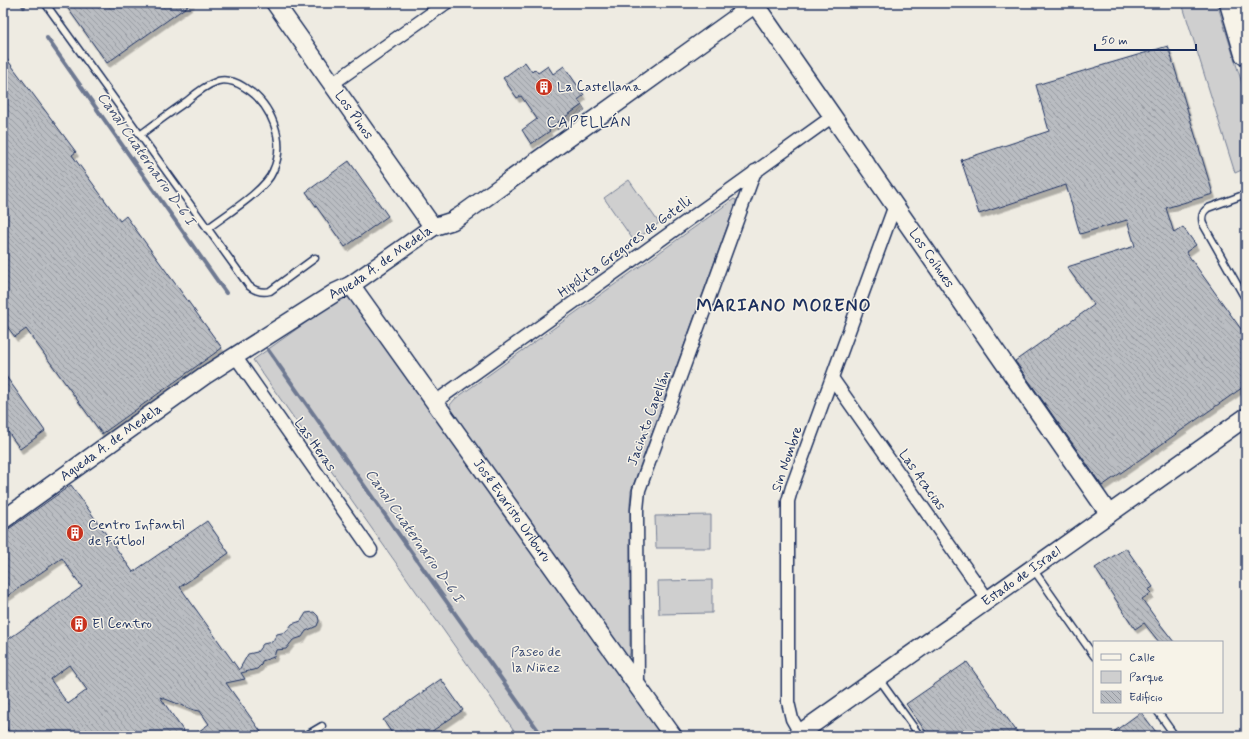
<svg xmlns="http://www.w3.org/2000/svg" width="1249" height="739" viewBox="0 0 1249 739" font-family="Mynerve,sans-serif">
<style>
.green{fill:#cfcfcf;stroke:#757f96}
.garden{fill:url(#garden-furrows);stroke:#757f96}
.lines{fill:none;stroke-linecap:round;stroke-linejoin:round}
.stream{stroke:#6e7992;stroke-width:4}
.building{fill:url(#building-back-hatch);stroke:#1b2f5e;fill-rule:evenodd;filter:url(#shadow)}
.lane-casing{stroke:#1b2f5e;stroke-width:9}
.street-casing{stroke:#1b2f5e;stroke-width:15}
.secondary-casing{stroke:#1b2f5e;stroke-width:20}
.highway-casing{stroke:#1b2f5e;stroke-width:25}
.lane{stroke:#f7f3e8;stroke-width:6}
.street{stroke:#f7f3e8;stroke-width:12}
.secondary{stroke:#f7f3e8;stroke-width:17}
.highway{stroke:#f7f3e8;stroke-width:22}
.labels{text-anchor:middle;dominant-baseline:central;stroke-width:3;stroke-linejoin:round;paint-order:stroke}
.poi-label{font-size:14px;fill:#1b2f5e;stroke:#f7f3e8;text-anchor:start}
.street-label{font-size:14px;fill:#1b2f5e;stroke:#f7f3e8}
.park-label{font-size:14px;fill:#3f4f75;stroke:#f7f3e8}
.neighbourhood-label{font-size:15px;letter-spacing:1px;fill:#1b2f5e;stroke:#f7f3e8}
.water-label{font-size:15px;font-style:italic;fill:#455478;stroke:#f7f3e8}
.district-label{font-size:18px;font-weight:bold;letter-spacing:1px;fill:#1b2f5e;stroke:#f7f3e8}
</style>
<defs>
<pattern id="garden-furrows" width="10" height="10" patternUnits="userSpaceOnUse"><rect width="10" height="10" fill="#cfcfcf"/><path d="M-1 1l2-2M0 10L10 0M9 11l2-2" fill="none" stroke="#b1b2b4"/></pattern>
<pattern id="building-back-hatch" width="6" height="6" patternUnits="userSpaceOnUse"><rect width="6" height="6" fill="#babdc2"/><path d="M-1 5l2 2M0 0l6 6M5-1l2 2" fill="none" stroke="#969aa1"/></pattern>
<filter id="shadow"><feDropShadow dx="2.5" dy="4.5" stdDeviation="0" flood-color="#0004"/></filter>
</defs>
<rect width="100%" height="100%" fill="#eeebe2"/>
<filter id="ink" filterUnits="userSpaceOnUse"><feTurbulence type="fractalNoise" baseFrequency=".025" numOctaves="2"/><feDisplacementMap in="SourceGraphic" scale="8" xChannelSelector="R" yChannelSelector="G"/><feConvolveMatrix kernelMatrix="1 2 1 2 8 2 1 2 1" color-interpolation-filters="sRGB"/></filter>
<g filter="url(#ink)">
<g class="green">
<path d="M1182 3H1217L1246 96V168L1235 173Z"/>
<path d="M629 180 659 223 634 241 604 198Z"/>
<path d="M734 199 736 200V203L631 491 630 504V653L629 656 627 657 450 410V405L455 399Z"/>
<path d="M346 296 351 298 663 736H518L253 360 339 299Z"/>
<path d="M711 515V548H656L655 516Z"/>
<path d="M712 580V613L659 614 658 581Z"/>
</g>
<path class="garden" d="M582 105 585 110 557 130 559 121Z"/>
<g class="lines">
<g class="stream">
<path d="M22 3 24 7"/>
<path d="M47 38 226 293"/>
<path d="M268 350 542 736"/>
</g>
</g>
<g class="building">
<path d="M64 3H192L107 63Z"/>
<path d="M1168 46 1213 194 1166 208 1174 233 1183 227 1196 245 1186 252 1246 336V385L1102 486 1015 361 1094 305 1067 267 1135 246 1127 220 1080 234 1066 185 979 214 961 160 1049 131 1036 85Z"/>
<path d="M3 54 76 152 72 155 120 221 126 216 222 348 102 434 26 329 15 337 3 321Z"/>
<path d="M525 62 532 72 535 69 538 73 548 66 553 74 564 66 584 95 578 100 582 105 548 129 550 131 531 144 522 130 537 119 521 96 517 98 503 78Z"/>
<path d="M349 161 388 216 345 247 306 192Z"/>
<path d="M3 372 45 431 20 449 3 425Z"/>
<path d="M71 485 133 572 207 521 229 553 180 587 239 670 248 654 257 652 263 644 272 642 277 634 286 632 292 624 301 621 306 613 314 612 318 616 319 621 317 626 306 631 302 637 293 640 286 649 276 650 274 657 262 661 261 665 257 669 241 673 245 679 226 683 264 736H192L209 724 200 711 194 710 160 697 187 736H12L3 724V643L82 587 62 558 3 599V533ZM69 665 87 690 68 704 50 679Z"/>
<path d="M1126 548 1153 587 1148 590 1151 593 1142 599 1154 616 1174 642H1159L1144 623 1135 629 1095 568Z"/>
<path d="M967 662 1020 736H929L906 704Z"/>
<path d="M441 679 463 710 425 736H394L383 720Z"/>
<path d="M1141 712 1159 736H1108Z"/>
</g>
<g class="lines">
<defs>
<g id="lane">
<path d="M45 3 249 286C255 291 262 293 270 291L315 258"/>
<path d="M140 135C156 123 171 112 187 101 196 93 206 85 218 81 227 79 236 82 244 87 271 103 287 141 273 171 265 191 225 215 207 229"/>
<path d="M1246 194 1208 208C1202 212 1201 217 1203 224L1246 300"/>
<path d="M1033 569 1094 656"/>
<path d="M879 679 920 736"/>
<path d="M1158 712 1175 736"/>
<path d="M305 736 322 726"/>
</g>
<g id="street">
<path d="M332 84 446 3"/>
<path d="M235 356 371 550"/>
<path d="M832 378 988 600"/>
<path d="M435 402 833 116"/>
<path d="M638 687 637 510 639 490 755 171"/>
<path d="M800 733 792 719 788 702V501L792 487 895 205"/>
</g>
<g id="secondary">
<path id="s1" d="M275 3 433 227"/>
<path id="s2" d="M754 3 1109 514"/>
<path id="s3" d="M351 285 673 736"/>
<path id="s4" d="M3 520 204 376 336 292 351 285 433 227 452 221 460 216 755 4"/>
<path id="s5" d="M796 736 1246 417"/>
</g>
<path id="highway" d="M1231 3 1246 54"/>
</defs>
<use href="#lane" class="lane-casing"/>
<use href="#street" class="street-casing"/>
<use href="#secondary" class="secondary-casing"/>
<use href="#highway" class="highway-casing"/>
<use href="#lane" class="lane"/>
<use href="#street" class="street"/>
<use href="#secondary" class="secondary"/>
<use href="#highway" class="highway"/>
</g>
</g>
<defs>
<symbol id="building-disc" viewBox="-11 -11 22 22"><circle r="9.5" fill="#c8321e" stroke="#f7f3e8"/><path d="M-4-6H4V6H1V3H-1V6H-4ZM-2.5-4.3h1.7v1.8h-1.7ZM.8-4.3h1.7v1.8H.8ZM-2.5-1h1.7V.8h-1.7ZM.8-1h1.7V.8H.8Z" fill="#fff"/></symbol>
</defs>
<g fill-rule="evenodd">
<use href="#building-disc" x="534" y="77" width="20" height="20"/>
<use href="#building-disc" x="65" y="523" width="20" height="20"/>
<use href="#building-disc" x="69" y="614" width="20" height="20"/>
</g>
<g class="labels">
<g class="poi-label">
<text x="557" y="87">La Castellana</text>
<text x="88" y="525">Centro Infantil<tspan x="88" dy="16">de Fútbol</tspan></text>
<text x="92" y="624">El Centro</text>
</g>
<g class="street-label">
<text stroke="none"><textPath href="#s1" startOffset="137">Los Pinos</textPath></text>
<text transform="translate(625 247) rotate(-36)">Hipólita Gregores de Gotelli</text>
<text stroke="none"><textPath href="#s2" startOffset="311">Los Coíhues</textPath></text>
<text stroke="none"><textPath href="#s4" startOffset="457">Agueda A. de Medela</textPath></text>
<text transform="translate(649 418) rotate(-70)">Jacinto Capellán</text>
<text stroke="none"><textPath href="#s4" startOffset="133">Agueda A. de Medela</textPath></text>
<text transform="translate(315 445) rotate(55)">Las Heras</text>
<text transform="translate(787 459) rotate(-71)">Sin Nombre</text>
<text transform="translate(922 480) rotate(55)">Las Acacias</text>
<text stroke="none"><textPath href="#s3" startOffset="277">José Evaristo Uriburu</textPath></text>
<text stroke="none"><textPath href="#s5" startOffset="276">Estado de Israel</textPath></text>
</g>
<g class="park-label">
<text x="536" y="652">Paseo de<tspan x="536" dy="16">la Niñez</tspan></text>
</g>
<g class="neighbourhood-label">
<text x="589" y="123">CAPELLÁN</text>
</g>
<g class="water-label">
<text transform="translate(146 159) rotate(55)">Canal Cuaternario D-6 I</text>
<text transform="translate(414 536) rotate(55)">Canal Cuaternario D-6 I</text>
</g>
<g class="district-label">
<text x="784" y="306">MARIANO MORENO</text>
</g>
</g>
<rect width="1249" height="739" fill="none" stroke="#f7f3e8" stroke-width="16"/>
<rect x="8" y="8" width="1233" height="723" fill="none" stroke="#1b2f5e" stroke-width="1.5" filter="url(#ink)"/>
<rect x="1093" y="641" width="130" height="72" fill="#f7f3e8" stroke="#9fa5b1"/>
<rect x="1101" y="654" width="20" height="6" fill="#f7f3e8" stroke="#9fa5b1"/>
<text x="1129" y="661" font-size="12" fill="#1b2f5e">Calle</text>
<rect x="1101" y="671" width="20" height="12" fill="#cfcfcf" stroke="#9fa5b1"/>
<text x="1129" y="681" font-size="12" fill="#1b2f5e">Parque</text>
<rect x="1101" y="691" width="20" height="12" fill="url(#building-back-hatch)" stroke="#9fa5b1"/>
<text x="1129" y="701" font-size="12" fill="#1b2f5e">Edificio</text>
<path d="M1095 44v6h101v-6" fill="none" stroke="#1b2f5e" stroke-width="2"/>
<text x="1101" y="44" font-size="12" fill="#1b2f5e" stroke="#f7f3e8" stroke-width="3" paint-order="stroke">50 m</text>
</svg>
